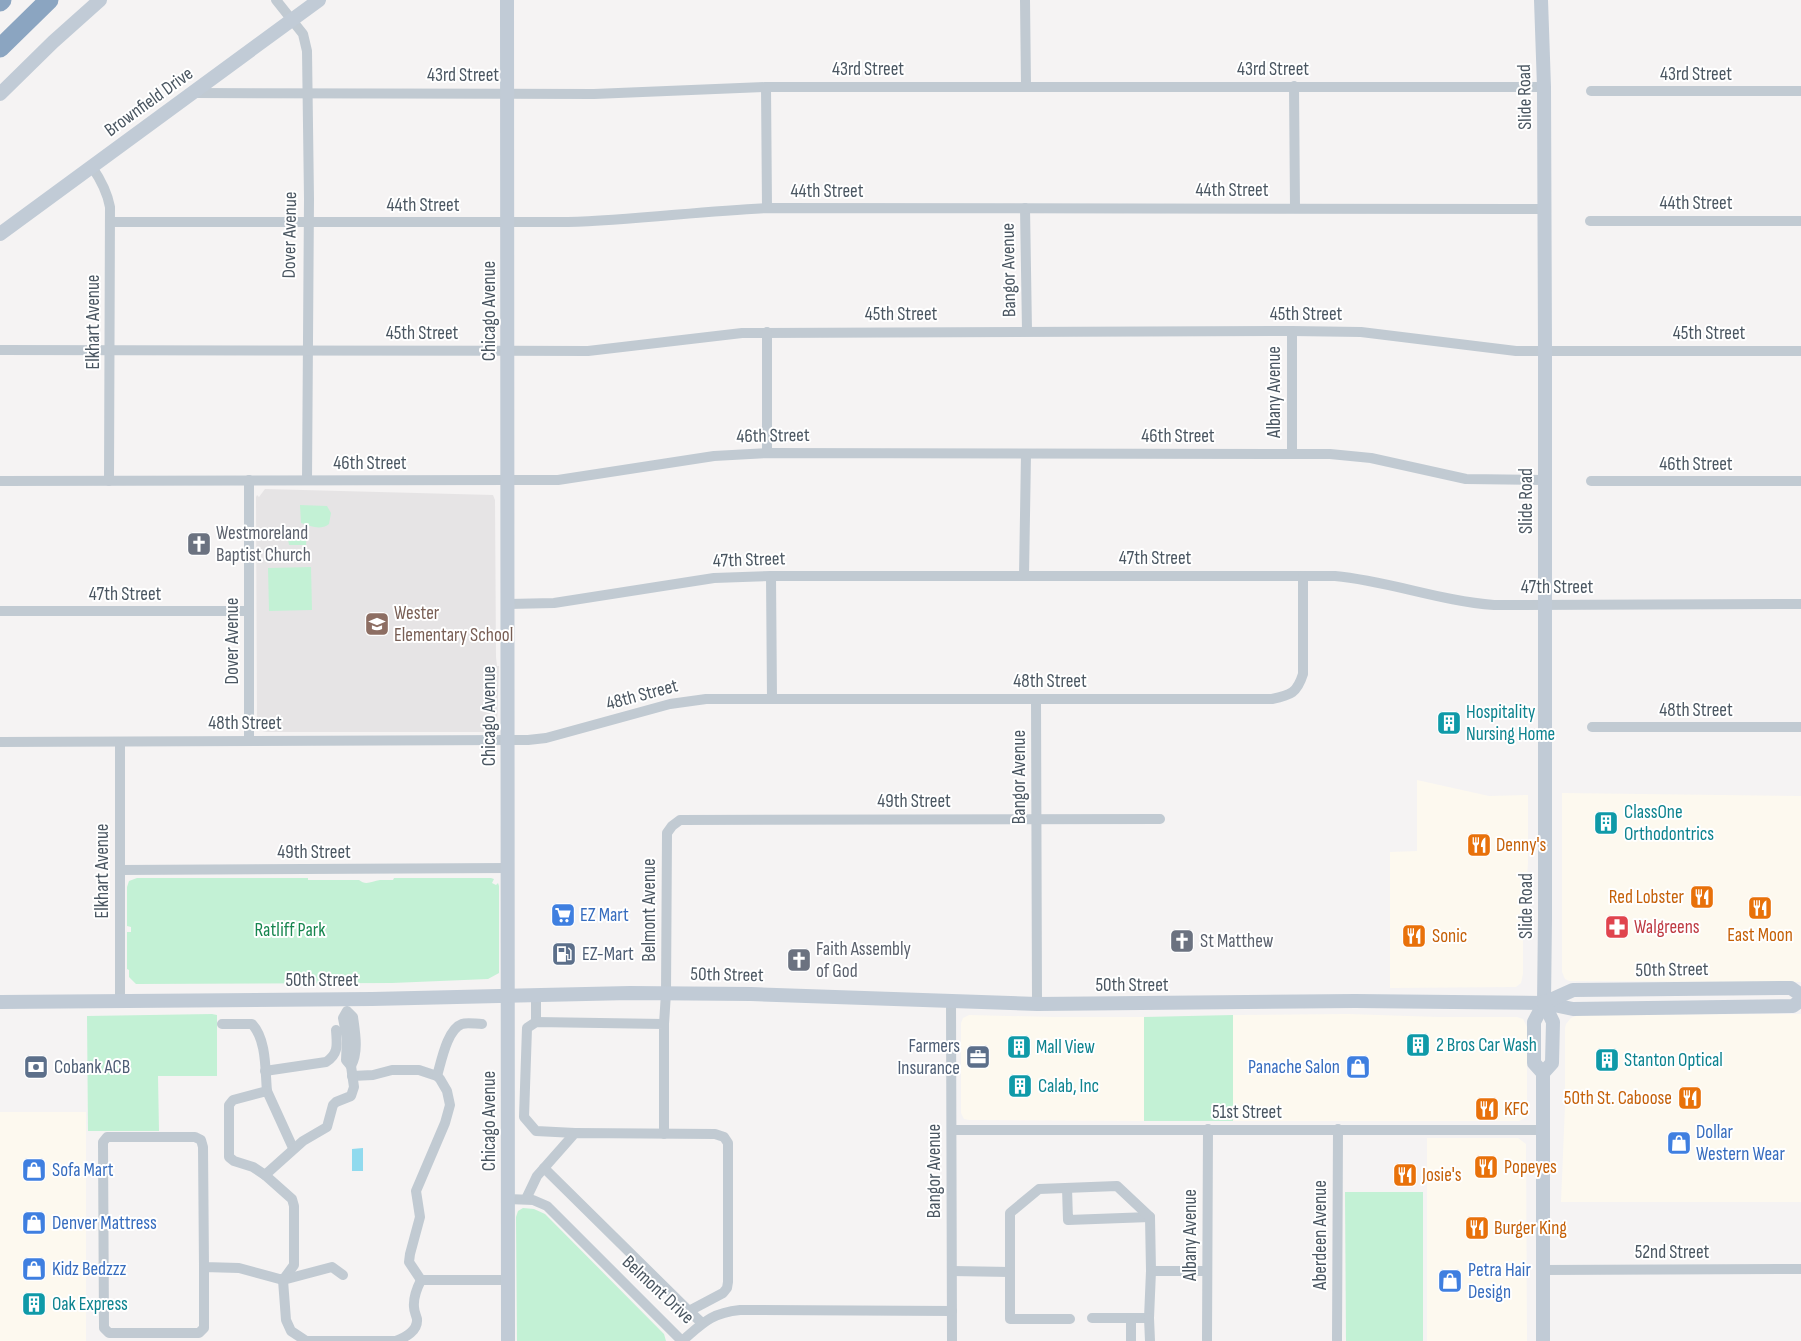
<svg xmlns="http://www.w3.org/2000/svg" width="1801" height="1341" viewBox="0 0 1801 1341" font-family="'Sofia Sans Condensed',sans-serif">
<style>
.commercial{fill:#fdf9ef}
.education{fill:#e6e4e5}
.green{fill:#c3f1d5}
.water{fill:#90daee}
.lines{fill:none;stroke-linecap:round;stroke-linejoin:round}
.street{stroke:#c1cad2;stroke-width:10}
.secondary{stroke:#c1cbd6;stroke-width:14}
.highway{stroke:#8ba5c1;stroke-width:19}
.labels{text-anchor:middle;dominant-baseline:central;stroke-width:4;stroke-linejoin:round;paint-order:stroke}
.street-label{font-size:19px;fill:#4a5661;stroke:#fff}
.worship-label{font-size:19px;fill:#5b616d;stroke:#fff;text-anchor:start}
.education-label{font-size:19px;fill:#785e54;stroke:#fff;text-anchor:start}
.culture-label{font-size:19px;fill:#0d838f;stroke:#fff;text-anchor:start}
.food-label{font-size:19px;fill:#c56008;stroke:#fff;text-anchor:start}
.shop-label{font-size:19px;fill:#366cbe;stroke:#fff;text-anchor:start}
.health-label{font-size:19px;fill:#be3a42;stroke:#fff;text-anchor:start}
.park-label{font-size:19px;fill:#17864f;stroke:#fff}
.service-label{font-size:19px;fill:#4e5e75;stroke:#fff;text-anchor:start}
</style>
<rect width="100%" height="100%" fill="#f5f3f3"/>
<g class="commercial">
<path d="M1417 780 1489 796 1528 795V863L1523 928V974L1521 983 1516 987 1390 988V852L1417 851Z"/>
<path d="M1562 793 1801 796V982L1569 981 1565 979 1562 972Z"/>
<path d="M1348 1014 1438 1017H1517L1523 1019 1527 1027V1114L1525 1118 1519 1121H1233V1015Z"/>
<path d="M1801 1014V1202H1561L1565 1106V1028L1566 1024 1571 1018 1578 1015Z"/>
<path d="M969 1015 1054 1017H1144V1121L969 1120 964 1119 961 1113V1023L963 1018Z"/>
<rect x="0" y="1112" width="86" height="229"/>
<path d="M1427 1138H1518L1526 1144 1527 1341H1427Z"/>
</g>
<path class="education" d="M265 489 493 495 495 500 496 657 497 666H499L497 727 494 725 490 728 492 731 490 732H267L262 731 264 728 260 725 257 727 256 497 257 495 259 497Z"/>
<g class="green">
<path d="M300 505 327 506 331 513 329 524C320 531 311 526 301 523Z"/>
<path d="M291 530 307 532 306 545H289L287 533Z"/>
<path d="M311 567 312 610 269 611 268 568Z"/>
<path d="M137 878H308V880H359C366 886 372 881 380 880 384 880 389 880 393 880L394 878H491L494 879 492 883 496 885 498 883 499 886V973L488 979 392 983 136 984 129 977V970L127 969V932H131V927L127 926V887L129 881Z"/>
<path d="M212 1014 217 1015V1076H158L159 1131H88L87 1016Z"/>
<path d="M1233 1015V1121H1144V1017Z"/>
<path d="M1345 1192H1423V1341H1346Z"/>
<path d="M523 1208 534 1209 545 1214 661 1331 664 1334 666 1341H517L516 1217 518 1211Z"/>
</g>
<path class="water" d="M363 1148V1171H352V1149Z"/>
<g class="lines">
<g class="street">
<path d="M276 0 303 34 307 51 309 199 307 480"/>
<path d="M1025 0 1026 86"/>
<path d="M1294 86 1295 208"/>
<path d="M766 87 767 208"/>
<path d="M1591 91H1801"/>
<path d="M193 93 594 94 766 87H1544"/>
<path d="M92 167C101 180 107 191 110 207L109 481"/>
<path d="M1025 208 1027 331"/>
<path d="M1590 221H1801"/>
<path d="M110 222H568C635 220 700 211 767 208L1544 209"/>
<path d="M1292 331V454"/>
<path d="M0 350 588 351 742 333 1292 331 1361 332 1516 351H1801"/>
<path d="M767 453V332"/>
<path d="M249 480V741"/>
<path d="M0 481 558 480 714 456 767 453 1330 454 1371 458 1466 479 1545 480"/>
<path d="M1591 481H1801"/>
<path d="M771 576 772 699"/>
<path d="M1024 576 1026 454"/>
<path d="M508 604 554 603 714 578 771 576H1335C1389 581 1440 601 1494 605L1801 604"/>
<path d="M0 611H249"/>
<path d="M1036 699 1037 1004"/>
<path d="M1592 727H1801"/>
<path d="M0 742 528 740 546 738 670 704 706 699H1272C1291 695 1297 693 1303 674V576"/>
<path d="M120 742V1000"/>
<path d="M120 870 508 868"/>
<path d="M536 994V1022"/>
<path d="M951 1001 952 1341"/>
<path d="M347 1011 353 1017C355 1032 359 1052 351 1066L346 1060 347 1039 343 1018Z"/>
<path d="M222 1024H252C267 1040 265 1071 267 1091"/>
<path d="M664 1024 666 993 667 833 672 826 680 820 1160 819"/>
<path d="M265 1071 326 1062C339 1054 337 1044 336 1030"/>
<path d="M352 1076 373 1075 392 1070H419L437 1076 440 1079 447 1091 450 1105 445 1123 416 1191 420 1217 410 1254 409 1262 421 1280H507"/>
<path d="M437 1076C441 1063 447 1029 462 1024 467 1022 476 1024 482 1024"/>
<path d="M952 1130H1543"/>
<path d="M575 1133 536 1131 524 1117 527 1028 536 1022 664 1024V1134"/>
<path d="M544 1168 689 1311"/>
<path d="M265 1175 253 1167 234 1161 229 1157V1105L233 1100 267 1091 293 1148"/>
<path d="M1067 1188 1068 1220 1150 1217"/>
<path d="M507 1199 533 1200 547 1206 682 1341"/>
<path d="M526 1199 537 1176 575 1133 715 1134 724 1137 728 1143V1282L727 1288 723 1293 689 1311 702 1323"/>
<path d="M204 1267V1328L199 1333H109L104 1328 103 1142 107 1137H195L201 1140 203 1147 204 1267 239 1268 283 1280 294 1265V1206L292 1199 265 1175 303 1141 327 1127 333 1105 336 1102 351 1096 354 1087 351 1066"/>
<path d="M1543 1270 1801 1269"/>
<path d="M952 1271 1010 1272V1213L1039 1189 1117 1186 1150 1217 1151 1271H1207"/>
<path d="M1010 1272V1319H1070"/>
<path d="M343 1275 332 1267 283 1280 286 1320 291 1331 306 1341H396C406 1337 418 1331 417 1319 416 1315 414 1311 414 1307 413 1297 417 1288 421 1280"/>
<path d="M1092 1318H1149L1151 1271"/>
<path d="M1131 1318V1341"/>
<path d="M1149 1318 1150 1341"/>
<path d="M682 1341C703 1323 711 1313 740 1310L952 1311"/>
<path d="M1207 1341 1208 1129"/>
<path d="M1337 1341 1338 1129"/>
</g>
<g class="secondary">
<path d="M507 0 508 1341"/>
<path d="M1541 0 1544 87 1545 351V918L1544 1003 1534 1022V1063L1543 1073"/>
<path d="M0 94 53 42 100 0"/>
<path d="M0 234 319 0"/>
<path d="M0 1002 372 999 630 993 751 994 1037 1004 1355 1001 1544 1003 1573 1009 1793 1006 1801 1000"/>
<path d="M1544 1003 1573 990 1791 988 1801 995"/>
<path d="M1543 1341V1073L1552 1063 1553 1022 1544 1003"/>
</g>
<g class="highway">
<path d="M0 2 2 0"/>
<path d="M0 48 49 0"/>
</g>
</g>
<defs>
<symbol id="church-square" viewBox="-11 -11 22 22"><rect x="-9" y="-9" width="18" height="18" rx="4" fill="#6b7280" stroke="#fff"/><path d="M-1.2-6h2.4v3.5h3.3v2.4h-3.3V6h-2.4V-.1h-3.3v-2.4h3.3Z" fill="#fff"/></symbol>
<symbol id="school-square" viewBox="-11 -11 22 22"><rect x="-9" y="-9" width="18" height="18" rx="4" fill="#8d6e63" stroke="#fff"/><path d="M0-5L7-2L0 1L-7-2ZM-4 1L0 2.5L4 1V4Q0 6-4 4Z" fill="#fff"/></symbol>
<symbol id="building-square" viewBox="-11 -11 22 22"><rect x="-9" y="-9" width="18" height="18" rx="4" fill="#0f9aa8" stroke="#fff"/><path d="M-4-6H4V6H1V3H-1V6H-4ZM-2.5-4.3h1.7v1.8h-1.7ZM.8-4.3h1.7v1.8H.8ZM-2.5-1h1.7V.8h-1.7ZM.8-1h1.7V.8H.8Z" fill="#fff"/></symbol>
<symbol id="restaurant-square" viewBox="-11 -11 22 22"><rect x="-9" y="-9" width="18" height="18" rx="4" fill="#e8710a" stroke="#fff"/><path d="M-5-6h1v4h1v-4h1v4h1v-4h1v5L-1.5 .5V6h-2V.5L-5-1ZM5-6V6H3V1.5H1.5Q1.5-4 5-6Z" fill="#fff"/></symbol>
<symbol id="supermarket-square" viewBox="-11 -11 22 22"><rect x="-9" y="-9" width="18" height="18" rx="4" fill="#3f7fe0" stroke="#fff"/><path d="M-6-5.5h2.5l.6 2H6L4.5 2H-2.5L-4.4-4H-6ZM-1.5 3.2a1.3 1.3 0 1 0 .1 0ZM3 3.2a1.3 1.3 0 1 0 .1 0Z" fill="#fff"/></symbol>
<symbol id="pharmacy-square" viewBox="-11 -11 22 22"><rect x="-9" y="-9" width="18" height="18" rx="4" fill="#e0444e" stroke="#fff"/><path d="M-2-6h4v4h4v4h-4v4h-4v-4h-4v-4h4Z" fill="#fff"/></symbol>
<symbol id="fuel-square" viewBox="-11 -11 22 22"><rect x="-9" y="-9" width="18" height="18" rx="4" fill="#5c6f8a" stroke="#fff"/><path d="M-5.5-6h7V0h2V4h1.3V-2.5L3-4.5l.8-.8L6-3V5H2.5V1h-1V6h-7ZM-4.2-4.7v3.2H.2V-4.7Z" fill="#fff"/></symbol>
<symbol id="office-square" viewBox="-11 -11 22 22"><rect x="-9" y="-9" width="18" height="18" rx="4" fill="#5c6f8a" stroke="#fff"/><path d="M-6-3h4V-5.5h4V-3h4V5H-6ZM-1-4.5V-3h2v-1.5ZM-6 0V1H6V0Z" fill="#fff"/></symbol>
<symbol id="bank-square" viewBox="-11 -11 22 22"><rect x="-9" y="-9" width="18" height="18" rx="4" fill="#5c6f8a" stroke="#fff"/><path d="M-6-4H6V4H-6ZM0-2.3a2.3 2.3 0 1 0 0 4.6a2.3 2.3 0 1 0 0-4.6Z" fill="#fff"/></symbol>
<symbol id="shop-square" viewBox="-11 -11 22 22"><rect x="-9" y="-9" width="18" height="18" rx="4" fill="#3f7fe0" stroke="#fff"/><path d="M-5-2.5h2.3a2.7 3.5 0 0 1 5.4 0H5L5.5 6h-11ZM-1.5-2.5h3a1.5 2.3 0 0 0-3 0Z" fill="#fff"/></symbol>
</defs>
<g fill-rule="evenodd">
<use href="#church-square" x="185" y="530" width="28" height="28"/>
<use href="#school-square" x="363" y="610" width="28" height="28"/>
<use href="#building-square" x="1435" y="709" width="28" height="28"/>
<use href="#building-square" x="1592" y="809" width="28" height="28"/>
<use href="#restaurant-square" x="1465" y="831" width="28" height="28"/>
<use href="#restaurant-square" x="1688" y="883" width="28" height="28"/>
<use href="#restaurant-square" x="1746" y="894" width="28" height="28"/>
<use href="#supermarket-square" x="549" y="901" width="28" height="28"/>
<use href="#pharmacy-square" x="1603" y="913" width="28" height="28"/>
<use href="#restaurant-square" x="1400" y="922" width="28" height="28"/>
<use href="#church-square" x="1168" y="927" width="28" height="28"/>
<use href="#fuel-square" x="550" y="940" width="28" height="28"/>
<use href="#church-square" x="785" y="946" width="28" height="28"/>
<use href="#building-square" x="1404" y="1031" width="28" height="28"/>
<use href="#building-square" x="1005" y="1033" width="28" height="28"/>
<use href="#office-square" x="964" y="1043" width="28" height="28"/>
<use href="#building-square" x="1593" y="1046" width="28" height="28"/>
<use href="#bank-square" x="22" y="1053" width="28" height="28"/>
<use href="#shop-square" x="1344" y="1053" width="28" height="28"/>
<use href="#building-square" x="1006" y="1072" width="28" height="28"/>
<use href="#restaurant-square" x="1676" y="1084" width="28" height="28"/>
<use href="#restaurant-square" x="1473" y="1095" width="28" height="28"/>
<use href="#shop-square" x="1665" y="1129" width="28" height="28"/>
<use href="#restaurant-square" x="1472" y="1153" width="28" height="28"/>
<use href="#shop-square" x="20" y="1156" width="28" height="28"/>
<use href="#restaurant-square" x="1391" y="1161" width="28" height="28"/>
<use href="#shop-square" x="20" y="1209" width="28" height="28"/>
<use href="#restaurant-square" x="1463" y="1214" width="28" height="28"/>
<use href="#shop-square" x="20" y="1255" width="28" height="28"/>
<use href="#shop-square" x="1436" y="1267" width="28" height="28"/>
<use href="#building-square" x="20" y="1290" width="28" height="28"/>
</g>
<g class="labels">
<g class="street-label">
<text x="868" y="69">43rd Street</text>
<text x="1273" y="69">43rd Street</text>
<text x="1696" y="74">43rd Street</text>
<text x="463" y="75">43rd Street</text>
<text transform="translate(1525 97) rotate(-91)">Slide Road</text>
<text transform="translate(149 102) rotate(-36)">Brownfield Drive</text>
<text x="1232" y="190">44th Street</text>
<text x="827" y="191">44th Street</text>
<text x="1696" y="203">44th Street</text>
<text x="423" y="205">44th Street</text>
<text transform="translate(290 235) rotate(-89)">Dover Avenue</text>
<text transform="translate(1009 270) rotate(-91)">Bangor Avenue</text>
<text transform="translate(489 311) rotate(-90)">Chicago Avenue</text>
<text x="901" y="314">45th Street</text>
<text x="1306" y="314">45th Street</text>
<text transform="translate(93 322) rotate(-90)">Elkhart Avenue</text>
<text x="422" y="333">45th Street</text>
<text x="1709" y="333">45th Street</text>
<text transform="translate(1274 392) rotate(-90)">Albany Avenue</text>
<text transform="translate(773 436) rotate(-1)">46th Street</text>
<text x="1178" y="436">46th Street</text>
<text x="370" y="463">46th Street</text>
<text x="1696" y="464">46th Street</text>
<text transform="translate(1526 501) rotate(-90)">Slide Road</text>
<text x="1155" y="558">47th Street</text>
<text transform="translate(749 560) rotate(-2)">47th Street</text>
<text x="1557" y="587">47th Street</text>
<text x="125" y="594">47th Street</text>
<text transform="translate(232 641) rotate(-90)">Dover Avenue</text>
<text x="1050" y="681">48th Street</text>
<text transform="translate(642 695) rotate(-15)">48th Street</text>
<text x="1696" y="710">48th Street</text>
<text transform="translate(489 716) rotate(-90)">Chicago Avenue</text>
<text x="245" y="723">48th Street</text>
<text transform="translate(1019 777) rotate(-90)">Bangor Avenue</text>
<text x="914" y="801">49th Street</text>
<text x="314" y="852">49th Street</text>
<text transform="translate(102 871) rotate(-90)">Elkhart Avenue</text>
<text transform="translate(1526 906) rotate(-90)">Slide Road</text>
<text transform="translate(649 910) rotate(-90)">Belmont Avenue</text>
<text transform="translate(1672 970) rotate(-1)">50th Street</text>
<text transform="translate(727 975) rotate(1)">50th Street</text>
<text x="322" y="980">50th Street</text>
<text x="1132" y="985">50th Street</text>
<text x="1247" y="1112">51st Street</text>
<text transform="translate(489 1121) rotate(-90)">Chicago Avenue</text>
<text transform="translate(934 1171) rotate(-90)">Bangor Avenue</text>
<text transform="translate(1190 1235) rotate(-90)">Albany Avenue</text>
<text transform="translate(1320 1235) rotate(-90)">Aberdeen Avenue</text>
<text x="1672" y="1252">52nd Street</text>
<text transform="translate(658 1290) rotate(43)">Belmont Drive</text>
</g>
<g class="worship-label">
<text x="216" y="533">Westmoreland<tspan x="216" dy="22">Baptist Church</tspan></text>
<text x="1200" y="941">St Matthew</text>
<text x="816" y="949">Faith Assembly<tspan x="816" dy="22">of God</tspan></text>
</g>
<g class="education-label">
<text x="394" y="613">Wester<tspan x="394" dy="22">Elementary School</tspan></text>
</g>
<g class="culture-label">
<text x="1466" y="712">Hospitality<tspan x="1466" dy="22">Nursing Home</tspan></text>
<text x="1624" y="812">ClassOne<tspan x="1624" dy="22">Orthodontrics</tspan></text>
<text x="1436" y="1045">2 Bros Car Wash</text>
<text x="1036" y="1047">Mall View</text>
<text x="1624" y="1060">Stanton Optical</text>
<text x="1038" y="1086">Calab, Inc</text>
<text x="52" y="1304">Oak Express</text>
</g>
<g class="food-label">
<text x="1496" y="845">Denny's</text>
<text x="1684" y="897" text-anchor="end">Red Lobster</text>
<text x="1760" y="935" text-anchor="middle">East Moon</text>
<text x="1432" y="936">Sonic</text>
<text x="1672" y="1098" text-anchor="end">50th St. Caboose</text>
<text x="1504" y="1109">KFC</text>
<text x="1504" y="1167">Popeyes</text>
<text x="1422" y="1175">Josie's</text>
<text x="1494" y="1228">Burger King</text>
</g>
<g class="shop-label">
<text x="580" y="915">EZ Mart</text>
<text x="1340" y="1067" text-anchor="end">Panache Salon</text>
<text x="1696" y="1132">Dollar<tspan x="1696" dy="22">Western Wear</tspan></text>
<text x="52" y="1170">Sofa Mart</text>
<text x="52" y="1223">Denver Mattress</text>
<text x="52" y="1269">Kidz Bedzzz</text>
<text x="1468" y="1270">Petra Hair<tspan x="1468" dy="22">Design</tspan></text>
</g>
<g class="health-label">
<text x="1634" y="927">Walgreens</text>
</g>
<g class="park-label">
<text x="290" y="930">Ratliff Park</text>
</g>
<g class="service-label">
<text x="582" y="954">EZ-Mart</text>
<text x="960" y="1046" text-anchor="end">Farmers<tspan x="960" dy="22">Insurance</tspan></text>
<text x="54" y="1067">Cobank ACB</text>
</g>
</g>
</svg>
